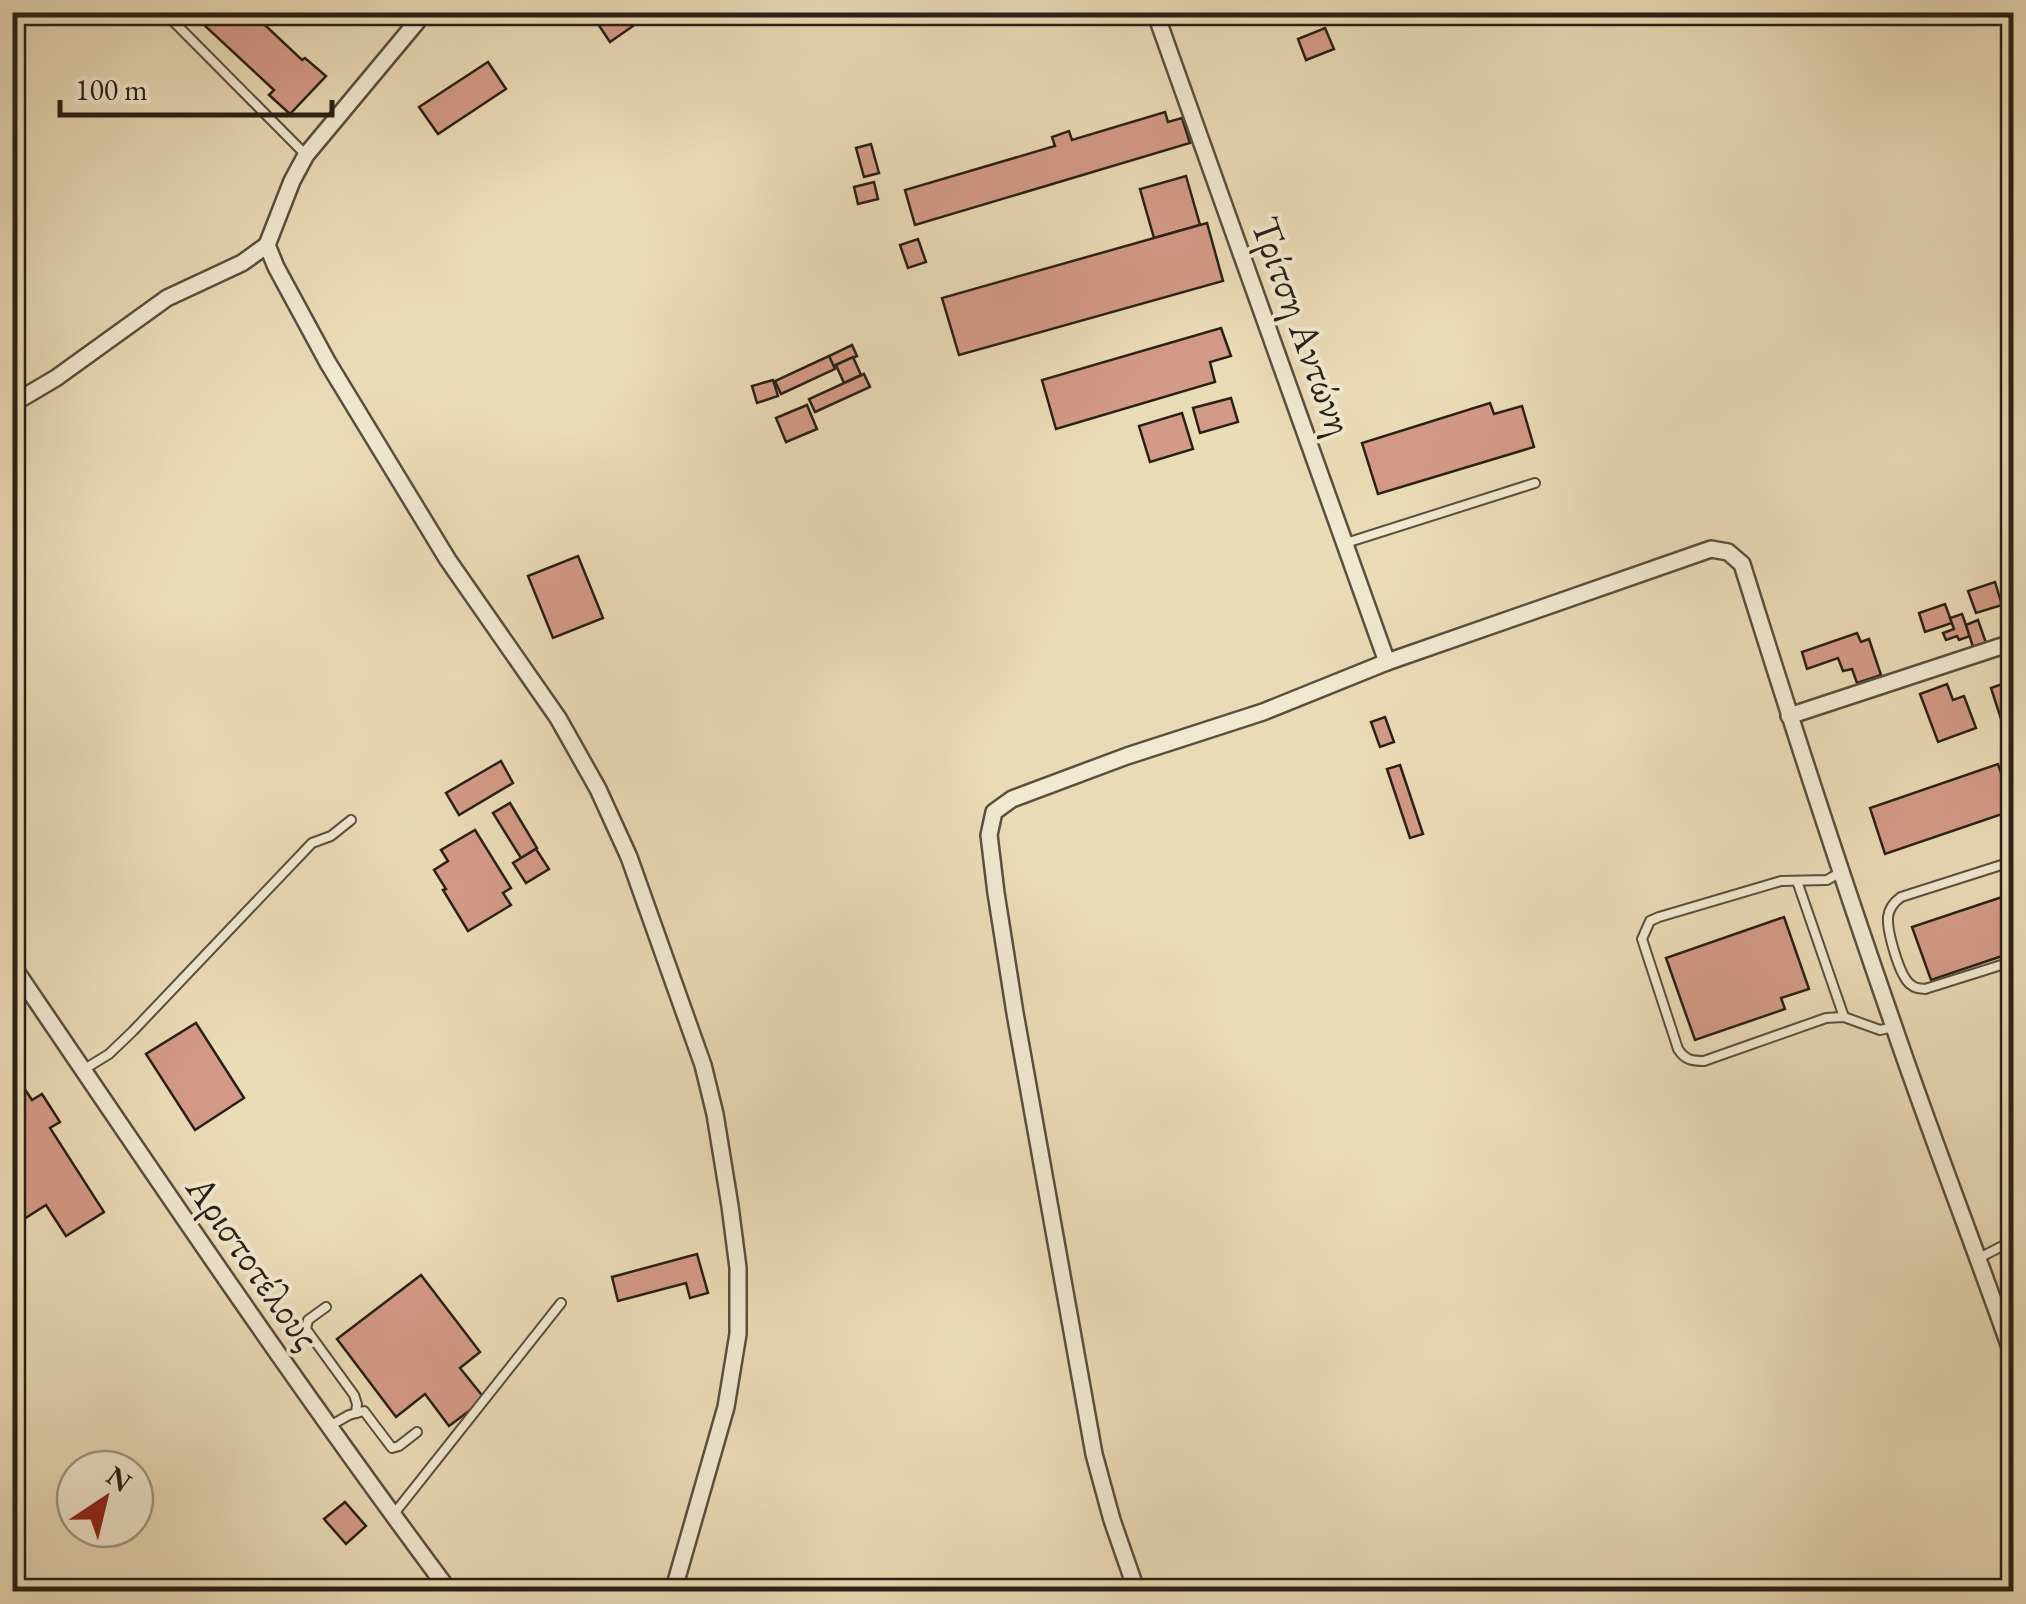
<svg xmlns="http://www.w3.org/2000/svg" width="2026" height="1604" viewBox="0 0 2026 1604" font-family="'EB Garamond',serif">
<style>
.building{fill:#d49a88;stroke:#292015;stroke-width:2.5}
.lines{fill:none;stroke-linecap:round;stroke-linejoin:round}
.service-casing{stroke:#594f3e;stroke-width:12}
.minor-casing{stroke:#594f3e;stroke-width:20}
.service{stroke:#f1e8d0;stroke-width:8}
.minor{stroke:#f1e8d0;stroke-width:15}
.labels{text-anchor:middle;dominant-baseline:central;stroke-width:8;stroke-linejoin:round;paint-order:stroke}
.street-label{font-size:40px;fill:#292015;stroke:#f1e8d0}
</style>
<rect width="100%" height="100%" fill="#eadbb7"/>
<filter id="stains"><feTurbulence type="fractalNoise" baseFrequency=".002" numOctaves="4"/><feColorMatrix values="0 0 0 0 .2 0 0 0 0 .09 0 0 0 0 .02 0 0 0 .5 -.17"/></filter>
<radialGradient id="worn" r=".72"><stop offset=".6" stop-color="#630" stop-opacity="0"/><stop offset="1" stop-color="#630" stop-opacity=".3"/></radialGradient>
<g class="building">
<path d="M214 12H251L302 60 305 58 326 76 290 114 269 95 274 90 203 24Z"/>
<path d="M590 12H653L610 42Z"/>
<path d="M1325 28 1334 49 1306 60 1298 39Z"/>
<path d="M488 62 506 89 438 134 419 107Z"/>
<path d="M1165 112 1168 122 1182 118 1190 143 915 225 905 190 1055 146 1052 137 1069 131 1072 140Z"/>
<path d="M871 144 879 173 864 177 856 148Z"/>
<path d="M1186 176 1200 225 1154 238 1140 189Z"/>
<path d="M874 182 878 199 858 204 854 187Z"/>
<path d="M1207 223 1223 281 959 355 942 298Z"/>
<path d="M918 239 926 262 908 268 900 245Z"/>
<path d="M1221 328 1231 356 1210 362 1215 382 1056 429 1042 380Z"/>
<path d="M852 345 857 356 833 366 829 356Z"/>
<path d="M829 356 835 369 781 394 775 381Z"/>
<path d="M853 357 861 375 844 383 836 365Z"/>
<path d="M864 374 870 387 815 412 809 399Z"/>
<path d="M773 380 778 396 757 403 752 386Z"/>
<path d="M1231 398 1238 422 1200 433 1193 408Z"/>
<path d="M1490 403 1494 414 1522 406 1534 447 1378 494 1362 443Z"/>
<path d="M807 405 817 429 786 442 776 418Z"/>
<path d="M1182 413 1193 449 1150 462 1139 426Z"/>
<path d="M578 556 603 618 553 638 528 576Z"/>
<path d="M1995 582 2002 605 1976 613 1968 591Z"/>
<path d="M1945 604 1952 623 1925 632 1919 613Z"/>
<path d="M1962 614 1970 636 1959 640 1957 636 1946 640 1943 633 1954 629 1950 618Z"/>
<path d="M1978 620 1986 643 1973 647 1966 625Z"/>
<path d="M1857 633 1861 642 1869 639 1881 675 1857 683 1852 669 1843 671 1838 658 1807 669 1802 652Z"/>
<path d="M2013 680 2014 715 2001 719 1991 688Z"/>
<path d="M1947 684 1953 700 1964 696 1976 728 1938 742 1920 694Z"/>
<path d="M1385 717 1394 742 1380 747 1371 722Z"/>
<path d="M501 761 513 783 459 815 446 793Z"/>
<path d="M1998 764 2014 810 1885 854 1870 808Z"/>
<path d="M1400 765 1423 834 1410 838 1387 769Z"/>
<path d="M510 803 537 848 521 858 493 813Z"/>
<path d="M475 830 511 888 503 893 511 905 468 931 443 890 446 889 434 870 448 861 441 850Z"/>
<path d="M536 849 549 869 526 883 513 863Z"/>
<path d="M2014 893V952L1931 980 1912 927Z"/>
<path d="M1784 917 1809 989 1781 998 1785 1009 1695 1040 1666 958Z"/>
<path d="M196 1023 244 1098 195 1130 146 1054Z"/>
<path d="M12 1070 32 1100 42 1094 60 1122 50 1128 104 1212 66 1236 46 1205 24 1219 12 1201V1187L17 1185 12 1178V1167L19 1163 12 1153Z"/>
<path d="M697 1254 708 1293 690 1298 686 1283 618 1301 612 1277Z"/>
<path d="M421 1275 480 1352 460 1368 485 1399 449 1426 425 1394 396 1417 337 1339Z"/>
<path d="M345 1502 366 1526 346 1544 324 1519Z"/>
</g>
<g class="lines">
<defs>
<g id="service">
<path d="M164 12 306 155"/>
<path d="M1346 543 1535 483"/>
<path d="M2014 861 1901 897C1894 902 1889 908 1888 917 1887 931 1899 975 1910 984 1916 989 1918 988 1925 989L2014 961"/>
<path d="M1841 872 1827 880 1781 881 1659 917 1650 921 1642 939 1678 1049C1685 1060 1692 1061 1704 1061L1826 1018 1844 1017 1880 1030 1894 1027"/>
<path d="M1797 881 1844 1017"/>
<path d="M83 1070 109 1054 133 1031 312 843 331 836 351 820"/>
<path d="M1979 1258 2014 1240"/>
<path d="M326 1307 308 1320 306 1329 354 1395 357 1404 356 1413"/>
<path d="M328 1427 349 1415 364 1411 392 1448 399 1446 417 1432"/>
<path d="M393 1515 561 1303"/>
</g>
<g id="minor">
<path d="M1155 12 1387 662"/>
<path d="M267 245 276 267 328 363 448 560 558 718 598 789 629 857 703 1065 715 1114 730 1206 738 1268V1334L726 1407 673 1592"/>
<path d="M267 245 292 181 306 155 425 12"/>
<path d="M12 404 56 378 167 298 242 263 267 245"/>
<path d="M1789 716 2014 642"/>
<path d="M12 965C155 1176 297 1387 450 1592"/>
<path d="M1137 1592 1112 1520 1094 1454 1015 1013 996 893 989 835 994 812 1012 799 1127 756 1263 712 1387 662 1711 549 1728 552 1742 564C1790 718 1840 872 1893 1024 1931 1136 1975 1247 2014 1359"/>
</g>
</defs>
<use href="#service" class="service-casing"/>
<use href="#minor" class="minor-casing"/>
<use href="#service" class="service"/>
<use href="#minor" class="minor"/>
</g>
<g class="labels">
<g class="street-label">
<text transform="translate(1303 326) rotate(70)">Τρίτση Αντώνη</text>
<text transform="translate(254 1262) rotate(55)">Αριστοτέλους</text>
</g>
</g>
<rect width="2026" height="1604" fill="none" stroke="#eadbb7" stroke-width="50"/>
<rect x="15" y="15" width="1996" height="1574" fill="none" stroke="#292015" stroke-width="5"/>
<rect x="25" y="25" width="1976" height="1554" fill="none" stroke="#292015" stroke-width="2.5"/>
<g transform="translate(105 1499) rotate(35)"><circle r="48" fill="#f1e8d0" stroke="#a19885" stroke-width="2.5"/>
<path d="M0-8L18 38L0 25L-18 38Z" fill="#8f2418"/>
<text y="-15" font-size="28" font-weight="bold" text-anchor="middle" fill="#292015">N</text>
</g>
<path d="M60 100v15h272v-15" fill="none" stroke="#292015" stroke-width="5"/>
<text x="75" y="100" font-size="30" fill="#292015" stroke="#f1e8d0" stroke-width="8" paint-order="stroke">100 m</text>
<rect width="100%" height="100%" filter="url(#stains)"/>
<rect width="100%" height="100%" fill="url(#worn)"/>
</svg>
